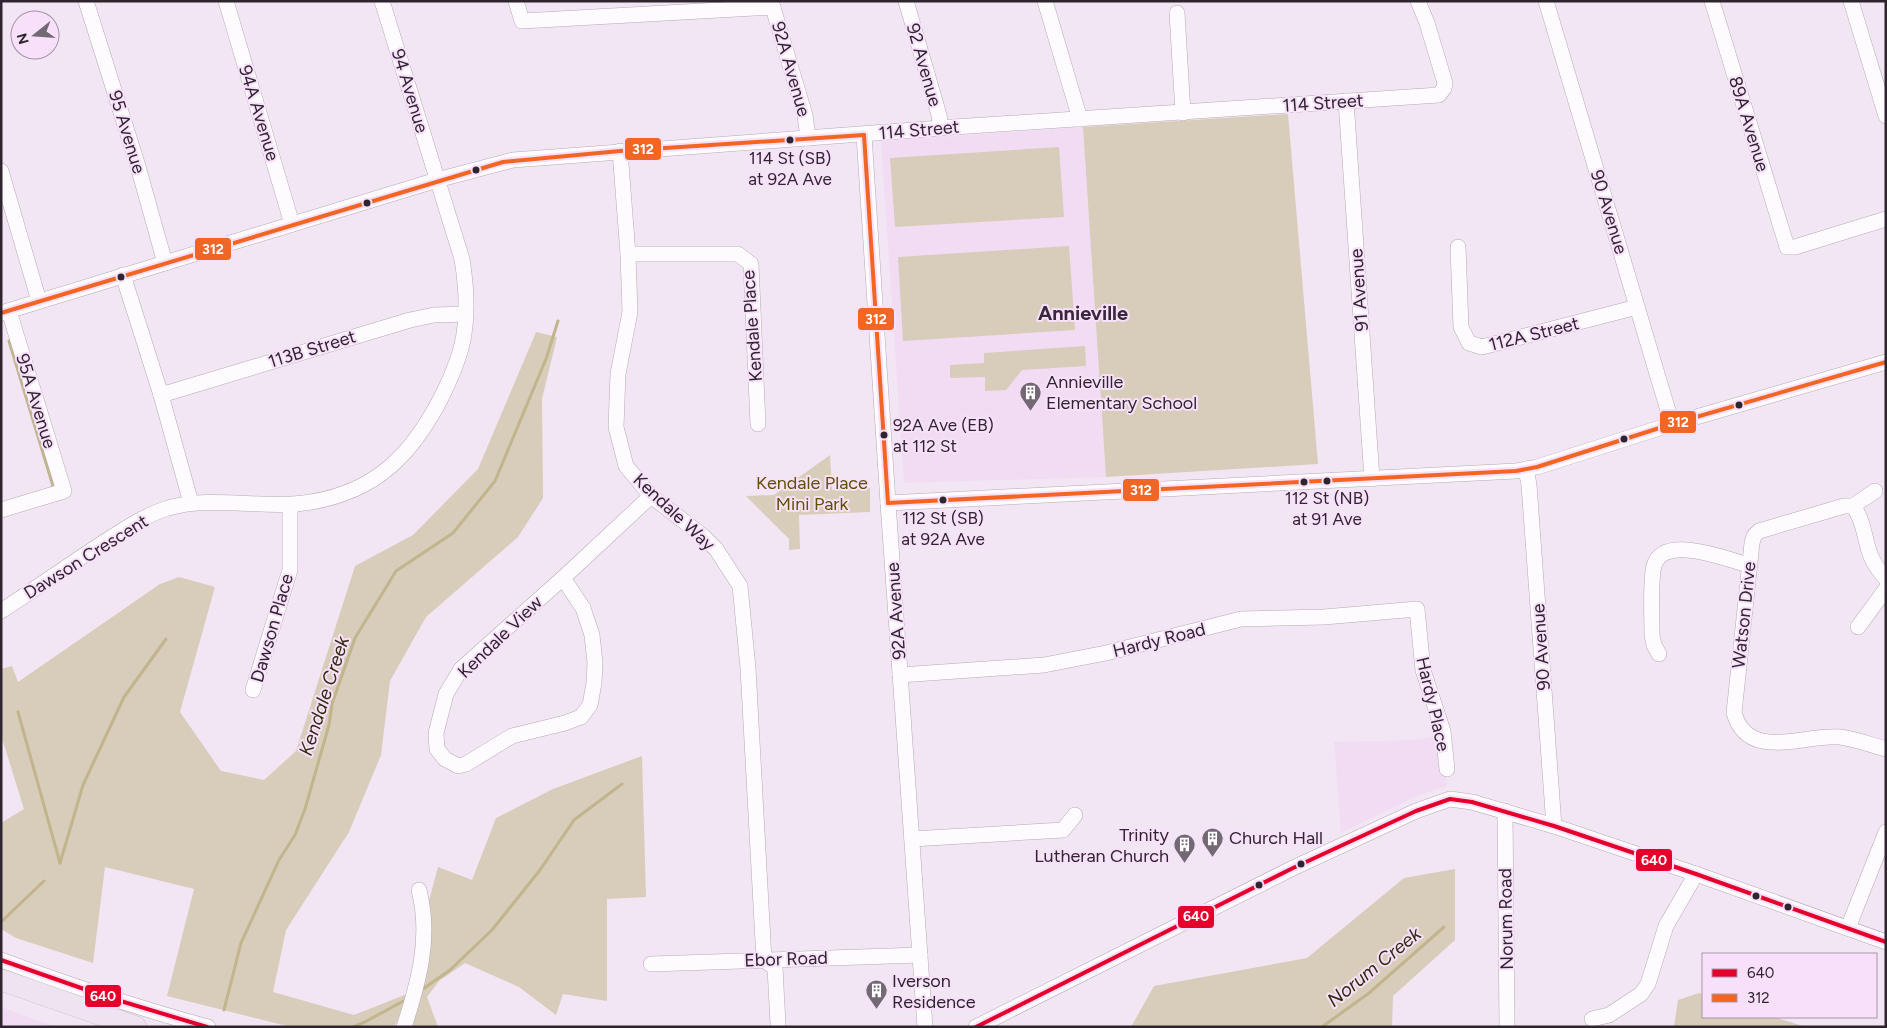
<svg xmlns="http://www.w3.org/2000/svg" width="1887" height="1028" viewBox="0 0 1887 1028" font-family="Figtree,sans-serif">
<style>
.built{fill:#f1dcf3}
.green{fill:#d8ccba}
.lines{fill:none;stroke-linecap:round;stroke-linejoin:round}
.stream{stroke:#c2b58e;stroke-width:3}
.minor-casing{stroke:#b4aab5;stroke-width:16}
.highway-casing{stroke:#cdc6cd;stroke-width:22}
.minor{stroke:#fdfbfd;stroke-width:15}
.highway{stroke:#f0e3f1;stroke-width:21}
.bus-1-casing{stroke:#f8e0fa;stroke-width:8}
.bus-2-casing{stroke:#f8e0fa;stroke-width:8}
.bus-1{stroke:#e4002b;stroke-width:4}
.bus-2{stroke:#f26522;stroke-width:4}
.bus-dot{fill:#2e252f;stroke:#f8e0fa;stroke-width:2}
.labels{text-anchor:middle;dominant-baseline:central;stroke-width:4;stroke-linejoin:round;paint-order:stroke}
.bus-label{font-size:17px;fill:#2e252f;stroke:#f8e0fa}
.street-label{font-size:18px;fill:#2e252f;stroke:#f8e0fa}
.poi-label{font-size:18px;fill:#2e252f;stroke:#f8e0fa;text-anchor:start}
.park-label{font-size:18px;fill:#5e5100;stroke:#f8e0fa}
.water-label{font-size:19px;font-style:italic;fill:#312c0f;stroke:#f8e0fa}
.quarter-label{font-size:20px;font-weight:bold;fill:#39273b;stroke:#f8e0fa}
.line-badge{stroke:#f8e0fa;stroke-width:2}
.badge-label{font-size:14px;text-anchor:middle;font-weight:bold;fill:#fff}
</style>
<rect width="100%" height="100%" fill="#f3e6f4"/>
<g class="built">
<path d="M1083 127 1106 477 904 483 881 141Z"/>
<path d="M1441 735 1447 786 1417 796 1341 833 1334 742 1416 740Z"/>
<path d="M1 1007 56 1027H1Z"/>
</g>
<g class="green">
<path d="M1288 114 1318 464 1106 477 1083 127Z"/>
<path d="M1059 147 1064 217 895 227 890 158Z"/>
<path d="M1069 246 1075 330 903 341 898 257Z"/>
<path d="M536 332 557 337 542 399 543 498 518 537 426 617 390 681 381 755 349 832 286 930 273 992 354 1015 407 994 397 1022 393 1027H291L167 996 194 889 105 867 93 963 16 938 1 929V823L24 809 1 735V669L12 666 18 682 160 584 179 577 215 587 180 712 221 771 264 780 296 751 355 566 413 535 478 469Z"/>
<path d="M1085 346 1086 366 1022 370 1006 390 985 391V377L950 378V365L984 363V353Z"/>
<path d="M830 455 832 490 870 488V512L799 515 800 549 789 550V539L746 496 774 495Z"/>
<path d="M642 756 646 897 607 899V1001L563 994 556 1015 519 987 465 963 439 981 427 997 438 1027H408L419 999 429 901 438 867 472 880 496 818 553 789Z"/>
<path d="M1455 869V940L1393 996 1392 1027H1131L1154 986 1307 958 1404 878Z"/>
<path d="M1699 993 1703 994V1017H1774L1806 1027H1674L1678 1000Z"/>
</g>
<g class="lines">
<g class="stream">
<path d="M9 341 53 486 51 488"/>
<path d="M18 712 60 863"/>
<path d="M60 863 83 785 124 697 166 639"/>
<path d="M1 922 44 881"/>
<path d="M420 991 450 970 492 930 540 870 574 820 622 784"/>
<path d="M224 1010 241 943 279 860 295 835 305 809 329 725 332 704 355 638 396 571 453 533 495 481 546 359 558 321"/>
<path d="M353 1027 365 1022 407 999"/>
<path d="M1322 1027 1369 993 1444 927"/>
</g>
<defs>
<g id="minor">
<path d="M86 1 137 163 165 263"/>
<path d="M226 1 292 224"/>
<path d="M516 1 522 21 773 7"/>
<path d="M771 1 805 115 808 138"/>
<path d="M906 1 939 115 941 128"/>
<path d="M1045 1 1080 119"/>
<path d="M1546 1 1672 424"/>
<path d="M1712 1 1787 247H1795L1886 219"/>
<path d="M1851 1 1886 116"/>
<path d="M1177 13 1183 113"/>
<path d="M1346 101 1372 479"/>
<path d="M864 135 888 503 925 1027"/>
<path d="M620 151 628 254 630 312 618 374 616 427 626 466 651 496 703 536 716 549 740 586 748 668 764 960 775 968 778 1024"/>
<path d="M1 171 39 301"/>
<path d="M1458 247 1461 327 1469 343 1482 347 1637 307"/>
<path d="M628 254H738L751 264 758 424"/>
<path d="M123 275 161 395 191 503"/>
<path d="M1 313 437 180 513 160 954 127 1439 95 1444 88 1445 83 1427 23 1418 1"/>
<path d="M161 395 410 320 434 315 466 314"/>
<path d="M1526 469 1529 485 1554 826"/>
<path d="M888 503 1516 471 1537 467 1672 424 1886 362"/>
<path d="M1853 506 1875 491"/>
<path d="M1 510 64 491 9 311"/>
<path d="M563 578 583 608 592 635 595 663 594 683 590 705 581 717 565 723 512 736 466 764 458 766 445 759 437 749 436 733 446 694 461 669 563 578 651 496"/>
<path d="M1886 579C1879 571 1872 561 1869 551 1864 535 1863 519 1853 506H1844L1759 531 1754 536 1752 543 1734 713C1748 762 1804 734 1840 737 1856 739 1871 745 1886 749"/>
<path d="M1 611C32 591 62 570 92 550 117 534 140 517 168 508 215 495 264 510 311 502 377 491 412 454 441 398 451 378 461 356 464 334 468 309 466 284 462 259L382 1"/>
<path d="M1858 627 1886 589"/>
<path d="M1659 654 1654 645 1652 635C1652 617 1650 582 1654 566 1663 533 1728 560 1749 565"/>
<path d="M900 675 1044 665 1106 653 1241 619 1324 617 1417 609 1423 670 1443 731 1447 769"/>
<path d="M253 690 290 570V505"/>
<path d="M1505 811 1507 1027"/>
<path d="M912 839 1063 830 1075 815"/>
<path d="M1848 928 1886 832"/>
<path d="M1 960C69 985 138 1008 208 1027"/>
<path d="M651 964 920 955"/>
<path d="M1592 1019 1609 1015 1641 994 1648 984 1666 926 1696 874"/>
<path d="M404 1027C419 981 431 937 419 890"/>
<path d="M976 1027 1293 868 1416 811 1450 799 1472 802 1554 826 1696 874 1886 942"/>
</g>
<path id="highway" d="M1 980 136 1027"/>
</defs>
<use href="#minor" class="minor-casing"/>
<use href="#highway" class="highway-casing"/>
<use href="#minor" class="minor"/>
<use href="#highway" class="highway"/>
<defs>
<g id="bus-1">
<path d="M1 960 104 996 207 1027"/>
<path d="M976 1027 1293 868 1416 811 1450 799 1472 802 1554 826 1696 874 1886 942"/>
</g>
<g id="bus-2">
<path d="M864 135 888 503"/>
<path d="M1 313 503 162 620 151 864 135"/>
<path d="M888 503 1516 471 1537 467 1672 424 1886 362"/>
</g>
</defs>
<use href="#bus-1" class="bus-1-casing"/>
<use href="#bus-2" class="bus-2-casing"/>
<use href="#bus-1" class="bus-1"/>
<use href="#bus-2" class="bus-2"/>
</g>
<defs>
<symbol id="building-pin" viewBox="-11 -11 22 30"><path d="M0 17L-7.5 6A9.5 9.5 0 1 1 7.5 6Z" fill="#736974" stroke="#f8e0fa"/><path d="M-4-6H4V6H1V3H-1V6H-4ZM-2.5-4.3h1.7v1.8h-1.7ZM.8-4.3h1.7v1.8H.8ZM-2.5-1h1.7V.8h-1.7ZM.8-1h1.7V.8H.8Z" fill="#fff"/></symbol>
</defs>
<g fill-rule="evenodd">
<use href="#building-pin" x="1018" y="380" width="25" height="34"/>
<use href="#building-pin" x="1200" y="826" width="25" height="34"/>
<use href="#building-pin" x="1172" y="832" width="25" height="34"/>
<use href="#building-pin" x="864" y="978" width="25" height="34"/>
</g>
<g class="bus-dot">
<circle cx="790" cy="140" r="4.5"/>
<circle cx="476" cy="170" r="4.5"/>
<circle cx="367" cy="203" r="4.5"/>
<circle cx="121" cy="277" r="4.5"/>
<circle cx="1739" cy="405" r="4.5"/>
<circle cx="884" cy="435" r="4.5"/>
<circle cx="1624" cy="439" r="4.5"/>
<circle cx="1327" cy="481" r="4.5"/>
<circle cx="1304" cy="482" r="4.5"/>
<circle cx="943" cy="500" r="4.5"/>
<circle cx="1301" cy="864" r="4.5"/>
<circle cx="1259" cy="885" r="4.5"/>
<circle cx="1756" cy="896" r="4.5"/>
<circle cx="1788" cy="907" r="4.5"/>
</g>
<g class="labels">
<g class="bus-label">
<text x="790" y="158">114 St (SB)<tspan x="790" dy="21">at 92A Ave</tspan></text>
<text x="893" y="425" text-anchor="start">92A Ave (EB)<tspan x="893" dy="21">at 112 St</tspan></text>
<text x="1327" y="498">112 St (NB)<tspan x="1327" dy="21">at 91 Ave</tspan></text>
<text x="943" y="518">112 St (SB)<tspan x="943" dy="21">at 92A Ave</tspan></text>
</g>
<g class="street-label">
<text transform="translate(924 65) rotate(74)">92 Avenue</text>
<text transform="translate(791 69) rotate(74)">92A Avenue</text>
<text transform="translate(410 91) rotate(73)">94 Avenue</text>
<text transform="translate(1323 103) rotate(-4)">114 Street</text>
<text transform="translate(259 113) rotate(73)">94A Avenue</text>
<text transform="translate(1749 124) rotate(73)">89A Avenue</text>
<text transform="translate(919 130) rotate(-5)">114 Street</text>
<text transform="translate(127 132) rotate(73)">95 Avenue</text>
<text transform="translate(1609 212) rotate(73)">90 Avenue</text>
<text transform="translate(1359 290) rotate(-94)">91 Avenue</text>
<text transform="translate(752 326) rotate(-94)">Kendale Place</text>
<text transform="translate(1534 334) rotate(-14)">112A Street</text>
<text transform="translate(312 349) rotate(-17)">113B Street</text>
<text transform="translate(36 401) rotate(73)">95A Avenue</text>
<text transform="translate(674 512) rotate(43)">Kendale Way</text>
<text transform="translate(86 557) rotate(-32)">Dawson Crescent</text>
<text transform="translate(896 611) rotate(-94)">92A Avenue</text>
<text transform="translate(1744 615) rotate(-84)">Watson Drive</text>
<text transform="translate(272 628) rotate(-74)">Dawson Place</text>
<text transform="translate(500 637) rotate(-44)">Kendale View</text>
<text transform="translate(1159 640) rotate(-14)">Hardy Road</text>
<text transform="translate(1541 647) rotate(-94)">90 Avenue</text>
<text transform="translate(1433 704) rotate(77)">Hardy Place</text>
<text transform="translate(1506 919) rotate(-91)">Norum Road</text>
<text transform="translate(786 959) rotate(-2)">Ebor Road</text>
</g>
<g class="poi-label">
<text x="1046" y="382">Annieville<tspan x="1046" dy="21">Elementary School</tspan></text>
<text x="1169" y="835" text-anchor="end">Trinity<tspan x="1169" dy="21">Lutheran Church</tspan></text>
<text x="1229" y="838">Church Hall</text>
<text x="892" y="981">Iverson<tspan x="892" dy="21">Residence</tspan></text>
</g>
<g class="park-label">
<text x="812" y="483">Kendale Place<tspan x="812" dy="21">Mini Park</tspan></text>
</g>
<g class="water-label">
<text transform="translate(324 696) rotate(-72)">Kendale Creek</text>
<text transform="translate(1374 967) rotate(-39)">Norum Creek</text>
</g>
<g class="quarter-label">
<text x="1083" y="313">Annieville</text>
</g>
</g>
<g class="line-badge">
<rect x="624" y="137" width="38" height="24" rx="5" fill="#f26522"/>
<rect x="194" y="237" width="38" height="24" rx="5" fill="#f26522"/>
<rect x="857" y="307" width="38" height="24" rx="5" fill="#f26522"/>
<rect x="1659" y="410" width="38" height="24" rx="5" fill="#f26522"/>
<rect x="1122" y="478" width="38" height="24" rx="5" fill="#f26522"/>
<rect x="1635" y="848" width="38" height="24" rx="5" fill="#e4002b"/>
<rect x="1177" y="905" width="38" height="24" rx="5" fill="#e4002b"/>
<rect x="84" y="984" width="38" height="24" rx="5" fill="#e4002b"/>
</g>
<g class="badge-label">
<text x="643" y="154">312</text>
<text x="213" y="254">312</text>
<text x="876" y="324">312</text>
<text x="1678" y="427">312</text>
<text x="1141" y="495">312</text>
<text x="1654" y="865">640</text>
<text x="1196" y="921">640</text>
<text x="103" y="1001">640</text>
</g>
<rect width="1887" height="1028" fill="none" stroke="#2e252f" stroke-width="5"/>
<rect x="1702" y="953" width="175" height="65" fill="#f8e0fa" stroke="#a795a9"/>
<rect x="1712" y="969" width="25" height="8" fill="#e4002b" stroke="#a795a9"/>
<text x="1747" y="978" font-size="15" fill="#2e252f">640</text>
<rect x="1712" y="994" width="25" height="8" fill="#f26522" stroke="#a795a9"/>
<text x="1747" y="1003" font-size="15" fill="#2e252f">312</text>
<g transform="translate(35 35) rotate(253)"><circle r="24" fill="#f8e0fa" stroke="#a795a9"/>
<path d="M0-4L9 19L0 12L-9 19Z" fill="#736974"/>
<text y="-8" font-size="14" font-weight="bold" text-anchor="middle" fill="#2e252f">N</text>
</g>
</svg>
